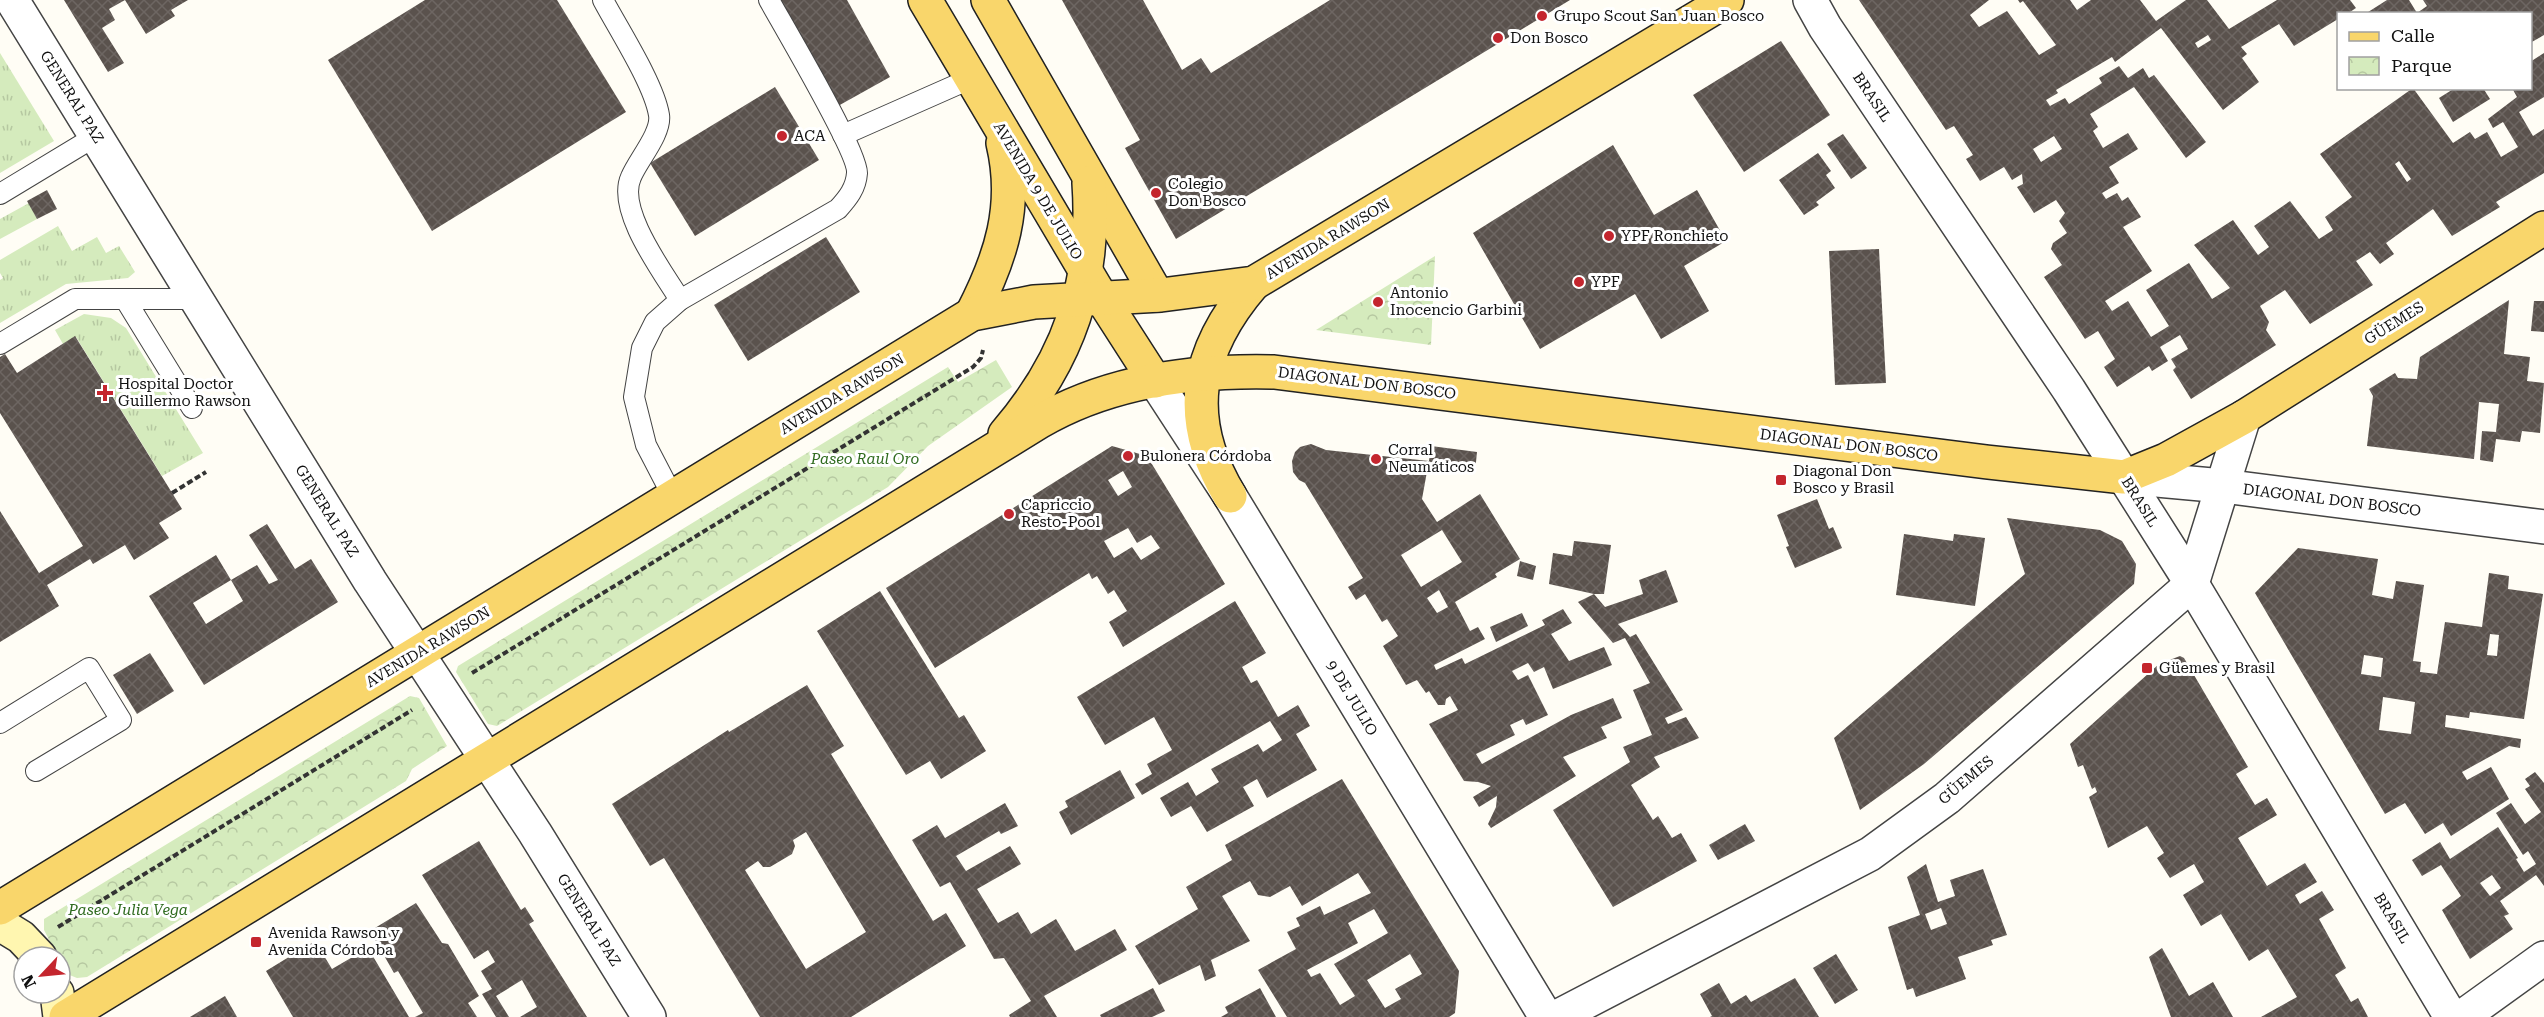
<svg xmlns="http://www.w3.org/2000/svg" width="2544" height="1017" viewBox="0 0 2544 1017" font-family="'Roboto Serif',serif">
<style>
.grass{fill:url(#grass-tufts)}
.park{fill:url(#park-crowns)}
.building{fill:url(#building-cross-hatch);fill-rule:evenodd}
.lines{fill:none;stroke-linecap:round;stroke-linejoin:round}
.lane-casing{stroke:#444;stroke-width:22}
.street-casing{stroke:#444;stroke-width:36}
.secondary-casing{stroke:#333;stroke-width:36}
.primary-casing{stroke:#222;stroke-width:36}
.path{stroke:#333;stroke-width:4;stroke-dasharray:6 3;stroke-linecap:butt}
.lane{stroke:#fff;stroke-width:20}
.street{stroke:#fff;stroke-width:33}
.secondary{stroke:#fff6b0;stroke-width:33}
.primary{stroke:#f9d66b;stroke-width:33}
.poi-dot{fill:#c4262e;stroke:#fff;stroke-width:2}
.labels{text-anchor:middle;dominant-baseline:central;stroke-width:6;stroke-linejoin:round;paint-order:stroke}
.poi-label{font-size:15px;fill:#111;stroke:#fff;text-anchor:start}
.street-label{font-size:15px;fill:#111;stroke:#fff}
.park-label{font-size:15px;font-style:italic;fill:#2f6b1f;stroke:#fff}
</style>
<defs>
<pattern id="grass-tufts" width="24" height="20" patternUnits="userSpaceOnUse" patternTransform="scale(1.5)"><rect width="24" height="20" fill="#d5ebbd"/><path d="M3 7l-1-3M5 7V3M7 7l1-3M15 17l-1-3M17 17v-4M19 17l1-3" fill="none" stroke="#b6c8a1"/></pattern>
<pattern id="park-crowns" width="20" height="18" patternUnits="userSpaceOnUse" patternTransform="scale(1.5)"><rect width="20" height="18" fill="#d5ebbd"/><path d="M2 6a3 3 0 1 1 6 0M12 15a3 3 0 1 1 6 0" fill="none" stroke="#b6c8a1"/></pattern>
<pattern id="building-cross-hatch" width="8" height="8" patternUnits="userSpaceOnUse" patternTransform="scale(1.5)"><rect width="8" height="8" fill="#5a524d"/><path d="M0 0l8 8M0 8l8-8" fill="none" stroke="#6d6662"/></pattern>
</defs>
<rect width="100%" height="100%" fill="#fffdf5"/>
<g class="grass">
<path d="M0 53 54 141 0 173Z"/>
<path d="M29 203 37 219 0 239V219Z"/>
<path d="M58 226 72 251 97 237 106 253 119 246 135 272 128 278 66 284 0 323V280L3 278 0 273V260Z"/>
<path d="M84 314 111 318 126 328 203 453 162 476 76 337 63 344 55 330Z"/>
</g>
<g class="park">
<path d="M1435 256 1431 345 1316 330Z"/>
<path d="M996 360 1012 387 928 446 888 487 497 726 488 724 456 672 458 666 948 367 958 382Z"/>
<path d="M410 696 419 698 447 746 412 769 406 781 87 977 77 978 67 974 44 930V919Z"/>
</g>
<g class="building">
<path d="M64 0H125L109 9 115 20 102 28 124 63 108 72Z"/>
<path d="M125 0H188L171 10 175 16 146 34Z"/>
<path d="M425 0H557L626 112 432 231 328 60Z"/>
<path d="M778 0H847L890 77 838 106Z"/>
<path d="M1062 0H1143L1182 70 1201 58 1211 73 1330 0H1570L1176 239 1125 148 1140 140Z"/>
<path d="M1859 0H1989L1970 15 1979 27 2007 11 2039 55 2056 45 2023 1 2020 3 2018 0H2070L2077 10 2091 0H2140L2156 21 2186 0H2207L2229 29 2277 0H2350L2356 8 2347 14H2338V19L2294 46 2279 24 2241 47 2247 54 2242 58 2259 82 2223 110 2161 28 2115 62 2112 57 2056 90 2058 93 2046 100 2050 106 2065 98 2069 104 2102 83 2099 78 2119 66 2128 78 2143 68 2149 78 2154 75 2206 142 2186 158 2134 87 2090 114 2098 127 2093 131 2103 148 2128 133 2138 149 2109 167 2119 183 2102 193 2106 199 2117 193 2122 201 2128 197 2141 217 2123 227 2152 271 2105 301 2112 311 2128 301 2151 337 2169 326 2146 290 2189 263 2212 299 2230 288 2194 245 2233 220 2258 255 2269 247 2254 226 2290 201 2319 239 2333 230 2325 217 2352 197 2320 154 2413 88 2453 143 2470 132 2475 139 2487 132 2501 157 2518 147 2503 122 2493 128 2488 119 2517 97 2512 88H2530V62L2544 53V97L2519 112 2533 136 2544 129V173L2496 202 2500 207 2452 236 2433 209 2386 243 2394 254 2380 264 2370 252 2356 261 2373 285 2310 324 2285 290 2260 306 2269 322 2266 330 2276 345 2191 399 2173 370 2176 367 2171 359 2188 349 2180 335 2160 347 2168 361 2152 371 2149 366 2117 387 2104 367 2115 359 2098 331 2085 339 2044 277 2062 265 2051 249 2053 243 2067 233 2059 221 2065 213 2056 200 2034 213 2017 187 2023 184 2022 174 2012 180 2004 167 1980 181 1966 159 1973 155 1954 126 1946 130ZM2208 35 2211 40 2198 48 2195 43ZM2054 136 2062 149 2041 162 2033 149ZM2399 161 2411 179 2407 182 2395 164Z"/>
<path d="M2387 0H2409L2417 13 2427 6 2423 0H2544V35L2530 43V14H2365Z"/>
<path d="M1781 41 1830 115 1744 172 1693 95Z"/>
<path d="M775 87 819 160 695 236 650 163Z"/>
<path d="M2455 88H2483L2490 99 2453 122 2439 98Z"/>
<path d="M1843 134 1867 168 1851 179 1827 144Z"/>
<path d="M1613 145 1654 215 1697 190 1726 241 1684 266 1709 311 1661 339 1635 294 1540 349 1473 233Z"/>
<path d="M1818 153 1831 171 1826 175 1835 188 1816 202 1819 205 1804 215 1779 180Z"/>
<path d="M47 190 57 209 37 219 27 201Z"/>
<path d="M826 237 860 292 748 361 714 305Z"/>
<path d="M1879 249 1886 383 1835 385 1829 251Z"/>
<path d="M2509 300 2504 354 2530 357 2527 381 2544 383 2540 433 2522 431 2520 442 2496 439 2493 462 2480 460 2482 431 2496 432 2499 404 2479 402 2474 459 2367 446 2373 396 2369 389 2395 373 2398 378 2417 379 2420 357Z"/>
<path d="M2534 301H2544V332L2531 331Z"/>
<path d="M75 336 182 509 159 523 169 538 134 560 125 545 93 564 90 559 47 585 59 606 0 642V511L39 573 83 546 0 413V357L5 354 17 373Z"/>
<path d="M1311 444 1326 450 1429 461 1431 446 1477 452 1475 472 1428 466 1422 499 1437 522 1480 494 1520 559 1495 574 1497 577 1455 602 1470 631 1478 627 1485 639 1434 665 1436 670 1462 658 1465 664 1545 625 1542 620 1563 609 1572 623 1551 634 1569 661 1604 647 1612 665 1553 689 1544 667 1534 672 1528 663 1512 671 1518 680 1528 675 1548 715 1526 725 1523 719 1510 725 1515 735 1476 754 1482 764 1571 715 1613 698 1622 718 1601 727 1607 738 1563 757 1576 776 1491 828 1488 824 1496 807 1497 796 1479 807 1473 797 1491 786 1478 782 1464 781 1429 724 1458 710 1450 696 1446 699 1445 705H1438L1429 691 1426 693 1417 680 1406 685 1383 646 1398 636 1387 619 1382 622 1365 594 1356 600 1348 587 1363 578 1305 483 1299 480 1293 472 1292 461 1295 452 1300 447ZM1442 530 1462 562 1421 587 1401 555ZM1439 590 1448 607 1437 613 1427 598Z"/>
<path d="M1112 446 1147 456 1225 584 1123 647 1109 622 1127 611 1114 590 1108 594 1097 576 1092 579 1089 573 935 668 886 588ZM1123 471 1132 487 1118 496 1108 480ZM1128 528 1137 543 1151 535 1160 548 1141 560 1132 547 1114 558 1104 541Z"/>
<path d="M1817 499 1829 529 1833 527 1842 548 1795 568 1786 547 1789 546 1777 515Z"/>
<path d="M2007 518 2100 530 2122 541 2136 564 2134 584 1924 764 1860 810 1834 738 2025 574Z"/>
<path d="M267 524 295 569 311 559 338 602 204 685 149 596 216 555 231 580 193 603 206 624 243 601 231 580 257 565 269 584 278 580 249 535Z"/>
<path d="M1904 534 1953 541 1954 534 1985 538 1975 606 1896 595Z"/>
<path d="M1574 541 1611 545 1604 594H1594L1549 584 1553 553 1572 556Z"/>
<path d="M2298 548 2378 559 2372 595 2393 599 2396 581 2424 585 2413 661 2421 662 2420 672 2437 674 2445 622 2482 627 2489 573 2509 576 2508 589 2543 594 2524 719 2470 712 2469 718 2446 715 2445 727 2521 739 2520 748 2509 746 2462 772 2467 780 2491 767 2509 799 2451 836 2443 823 2425 834 2405 803 2385 814 2255 593ZM2490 634 2499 635 2497 656 2487 655ZM2364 655 2383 658 2381 677 2361 674ZM2383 697 2415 702 2411 734 2379 730Z"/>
<path d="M1520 561 1536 566 1533 580 1517 576Z"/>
<path d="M1666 570 1678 602 1618 624 1630 637 1636 634 1683 710 1665 718 1668 724 1686 717 1699 738 1654 757 1660 767 1631 785 1653 820 1658 816 1672 838 1681 833 1697 861 1613 907 1553 810 1630 762 1623 747 1652 735 1633 690 1650 683 1625 638 1613 643 1578 602 1594 594 1605 607 1643 594 1639 580Z"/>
<path d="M880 591 959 718 964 715 986 751 941 779 930 761 906 775 817 631Z"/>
<path d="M1235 601 1266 653 1242 667 1251 683 1257 680 1278 717 1298 705 1310 726 1296 734 1317 770 1267 798 1257 779 1243 787 1254 806 1207 832 1191 806 1171 817 1160 798 1188 782 1196 796 1219 782 1211 769 1258 744 1263 752 1282 740 1270 721 1142 795 1135 784 1152 774 1147 764 1172 750 1154 717 1105 745 1077 697Z"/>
<path d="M1522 613 1528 626 1496 642 1490 627Z"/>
<path d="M150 653 174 691 137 714 113 675Z"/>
<path d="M2180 656 2184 658 2248 767 2236 774 2255 805 2267 798 2277 815 2238 838 2267 886 2305 863 2317 882 2295 895 2300 904 2322 891 2334 910 2319 919 2346 968 2335 975 2351 1002 2358 998 2368 1017H2261L2297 997 2268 949 2249 961 2221 914 2201 926 2183 895 2204 882 2194 864 2170 878 2157 858 2164 853 2147 826 2108 848 2089 797 2097 792 2095 787 2092 789 2083 765 2078 767 2070 744 2159 664Z"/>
<path d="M807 685 844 746 831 754 933 921 946 913 966 946 851 1017H760L664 858 650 866 612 804 728 730 729 732ZM806 832 866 932 806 969 745 870 758 861 763 867H770L792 854 795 846 793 840Z"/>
<path d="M1120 770 1135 798 1071 835 1059 812 1068 807 1065 801Z"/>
<path d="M2535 772 2544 783V886L2536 875 2500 901 2509 914 2504 916 2513 929 2470 959 2442 910 2461 896 2441 865 2422 876 2412 860 2440 842 2450 859 2498 827 2518 858 2516 859 2524 872 2536 864 2528 851 2523 855 2496 813 2511 803 2525 824 2541 812 2525 789 2530 786 2525 779ZM2492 875 2501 888 2490 896 2480 883Z"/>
<path d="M1342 779 1459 971 1455 1013 1449 1017H1287L1258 970 1296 949 1287 932 1300 926 1296 918 1320 906 1324 915 1371 893 1358 873 1302 906 1290 886 1270 897 1258 895 1250 881 1222 896 1250 941 1211 960 1216 976 1205 981 1200 965 1159 985 1135 946 1198 909 1186 887 1232 860 1225 845ZM1374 909 1388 933 1334 964 1355 996 1340 1005 1320 973 1311 977 1307 970 1358 943 1348 923ZM1410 954 1422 974 1395 989 1401 999 1385 1008 1367 980Z"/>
<path d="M1005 803 1018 826 1001 834 999 831 956 856 966 871 1010 846 1021 864 977 889 998 923 1018 912 1031 934 1056 919 1075 951 1115 929 1127 950 1044 996 1057 1017H1010L1009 1015 1031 1001 1004 958 994 959 950 882 940 887 912 840 937 825 945 838Z"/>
<path d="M1745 824 1755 841 1718 860 1709 845Z"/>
<path d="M479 841 521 910 525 907 534 921 529 924 587 1017H520L537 1007 522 980 496 996 509 1017H496L482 994 492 989 481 971 495 962 488 950 474 959 422 875Z"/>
<path d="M1926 864 1938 902 1955 896 1950 880 1983 869 2007 935 1991 940 1993 945 1958 957 1966 979 1916 997 1913 988 1907 990 1888 927 1920 915 1907 877ZM1941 908 1947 924 1931 930 1925 914Z"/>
<path d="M416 903 442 943 448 944 479 996 468 1003 477 1017H415L423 1013 398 971 394 973 370 931Z"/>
<path d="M315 941 332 969 368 948 409 1017H293L266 971Z"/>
<path d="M2162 948 2189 996 2213 982 2233 1017H2171L2149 957Z"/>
<path d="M1836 954 1858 990 1835 1004 1813 968Z"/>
<path d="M1795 978 1819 1017H1710L1712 1016 1700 994 1719 983 1731 1004 1746 995 1751 1002Z"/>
<path d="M1153 988 1165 1011 1152 1017H1101L1100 1015Z"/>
<path d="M1260 988 1276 1017H1221L1228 1013 1225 1007Z"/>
<path d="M225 996 237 1017H190Z"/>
</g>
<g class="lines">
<defs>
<g id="lane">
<path d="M603 0C619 30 654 84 659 115 662 133 638 160 631 177 616 210 663 272 680 300"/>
<path d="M843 135 972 78"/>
<path d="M0 194 96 136"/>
<path d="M125 299 192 408"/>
<path d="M0 344 75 299H196"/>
<path d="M673 497 646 445 634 397 642 348 655 322 680 300 838 209C848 198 856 188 857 173 858 152 784 27 769 0"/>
<path d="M0 723 89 668 121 720 36 771"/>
</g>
<g id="street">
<path d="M12 0 370 581 535 833 649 1017"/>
<path d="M1810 0 1825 27 2069 390 2192 584 2451 1017"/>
<path d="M1155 381 1230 496 1546 1017"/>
<path d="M2124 477 2223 486 2544 527"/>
<path d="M1557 1017 1870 854 1947 798 2192 584 2244 417"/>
<path d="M2462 1017 2544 958"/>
</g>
<g id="secondary">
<path d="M0 924 21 937 40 957"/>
<path d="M57 993 60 1017"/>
</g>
<g id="primary">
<path d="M925 0 1101 297 1155 381"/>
<path d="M988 0 1157 295"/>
<path d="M972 314C1001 258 1018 206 1003 143"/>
<path d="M1005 434C1069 360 1096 281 1089 183"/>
<path d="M1230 496C1183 418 1195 351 1254 283"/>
<path d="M0 908 972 314 1034 302 1161 295 1254 283 1727 0"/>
<path d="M66 1017 1039 422C1109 381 1194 370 1274 372L1987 462 2124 477 2166 460 2244 417 2544 228"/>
</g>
</defs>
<use href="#lane" class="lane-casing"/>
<use href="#street" class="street-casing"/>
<use href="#secondary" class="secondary-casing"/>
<use href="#primary" class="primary-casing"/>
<g class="path">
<path d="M172 493 206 472"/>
<path d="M472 673 973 367 981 358 983 350"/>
<path d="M58 927 412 710"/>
</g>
<use href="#lane" class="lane"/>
<use href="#street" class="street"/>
<use href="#secondary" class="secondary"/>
<use href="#primary" class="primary"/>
</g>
<g class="poi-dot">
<circle cx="1542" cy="16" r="6"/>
<circle cx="1498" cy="38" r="6"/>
<circle cx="782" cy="136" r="6"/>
<circle cx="1156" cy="193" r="6"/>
<circle cx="1609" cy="236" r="6"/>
<circle cx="1579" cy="282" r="6"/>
<circle cx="1378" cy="302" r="6"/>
<path d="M102 384h6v6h6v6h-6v6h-6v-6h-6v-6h6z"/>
<circle cx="1128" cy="456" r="6"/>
<circle cx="1376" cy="459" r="6"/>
<rect x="1775" y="474" width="12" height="12" rx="3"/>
<circle cx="1009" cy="514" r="6"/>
<rect x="2141" y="662" width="12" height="12" rx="3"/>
<rect x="250" y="936" width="12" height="12" rx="3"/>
</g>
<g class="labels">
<g class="poi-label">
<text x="1554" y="16">Grupo Scout San Juan Bosco</text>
<text x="1510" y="38">Don Bosco</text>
<text x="794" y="136">ACA</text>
<text x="1168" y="184">Colegio<tspan x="1168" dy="17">Don Bosco</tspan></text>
<text x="1621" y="236">YPF Ronchieto</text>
<text x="1591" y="282">YPF</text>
<text x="1390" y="293">Antonio<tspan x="1390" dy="17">Inocencio Garbini</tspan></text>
<text x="118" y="384">Hospital Doctor<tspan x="118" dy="17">Guillermo Rawson</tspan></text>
<text x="1388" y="450">Corral<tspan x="1388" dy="17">Neumáticos</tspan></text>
<text x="1140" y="456">Bulonera Córdoba</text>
<text x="1793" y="471">Diagonal Don<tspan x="1793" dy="17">Bosco y Brasil</tspan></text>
<text x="1021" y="505">Capriccio<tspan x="1021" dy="17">Resto-Pool</tspan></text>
<text x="2159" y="668">Güemes y Brasil</text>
<text x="268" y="933">Avenida Rawson y<tspan x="268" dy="17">Avenida Córdoba</tspan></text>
</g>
<g class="street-label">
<text transform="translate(72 97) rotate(58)">GENERAL PAZ</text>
<text transform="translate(1872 97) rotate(56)">BRASIL</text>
<text transform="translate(1038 191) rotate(59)">AVENIDA 9 DE JULIO</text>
<text transform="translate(1328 239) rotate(-31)">AVENIDA RAWSON</text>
<text transform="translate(2394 323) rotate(-32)">GÜEMES</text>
<text transform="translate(1367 383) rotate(7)">DIAGONAL DON BOSCO</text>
<text transform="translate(842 394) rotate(-31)">AVENIDA RAWSON</text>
<text transform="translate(1849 445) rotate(7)">DIAGONAL DON BOSCO</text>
<text transform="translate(2332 500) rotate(7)">DIAGONAL DON BOSCO</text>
<text transform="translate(2140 502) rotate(58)">BRASIL</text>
<text transform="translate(327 511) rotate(58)">GENERAL PAZ</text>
<text transform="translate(428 647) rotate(-31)">AVENIDA RAWSON</text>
<text transform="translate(1352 698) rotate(59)">9 DE JULIO</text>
<text transform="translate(1966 780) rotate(-40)">GÜEMES</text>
<text transform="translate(2392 918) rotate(59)">BRASIL</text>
<text transform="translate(589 920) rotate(58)">GENERAL PAZ</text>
</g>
<g class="park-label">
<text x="865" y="459">Paseo Raul Oro</text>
<text x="128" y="910">Paseo Julia Vega</text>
</g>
</g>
<rect x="2337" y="12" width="195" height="78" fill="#ffffff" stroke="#a0a0a0" stroke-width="1.5"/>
<rect x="2349" y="32" width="30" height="9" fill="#f9d66b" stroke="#a0a0a0" stroke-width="1.5"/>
<text x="2391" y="42" font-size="18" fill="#111111">Calle</text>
<rect x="2349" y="57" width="30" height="18" fill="url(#park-crowns)" stroke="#a0a0a0" stroke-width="1.5"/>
<text x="2391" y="72" font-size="18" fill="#111111">Parque</text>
<g transform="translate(42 975) rotate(244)"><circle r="28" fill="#ffffff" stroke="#a0a0a0" stroke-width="1.5"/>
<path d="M0-4.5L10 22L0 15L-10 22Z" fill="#c4262e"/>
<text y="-9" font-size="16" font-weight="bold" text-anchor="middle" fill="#111111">N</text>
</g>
</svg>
